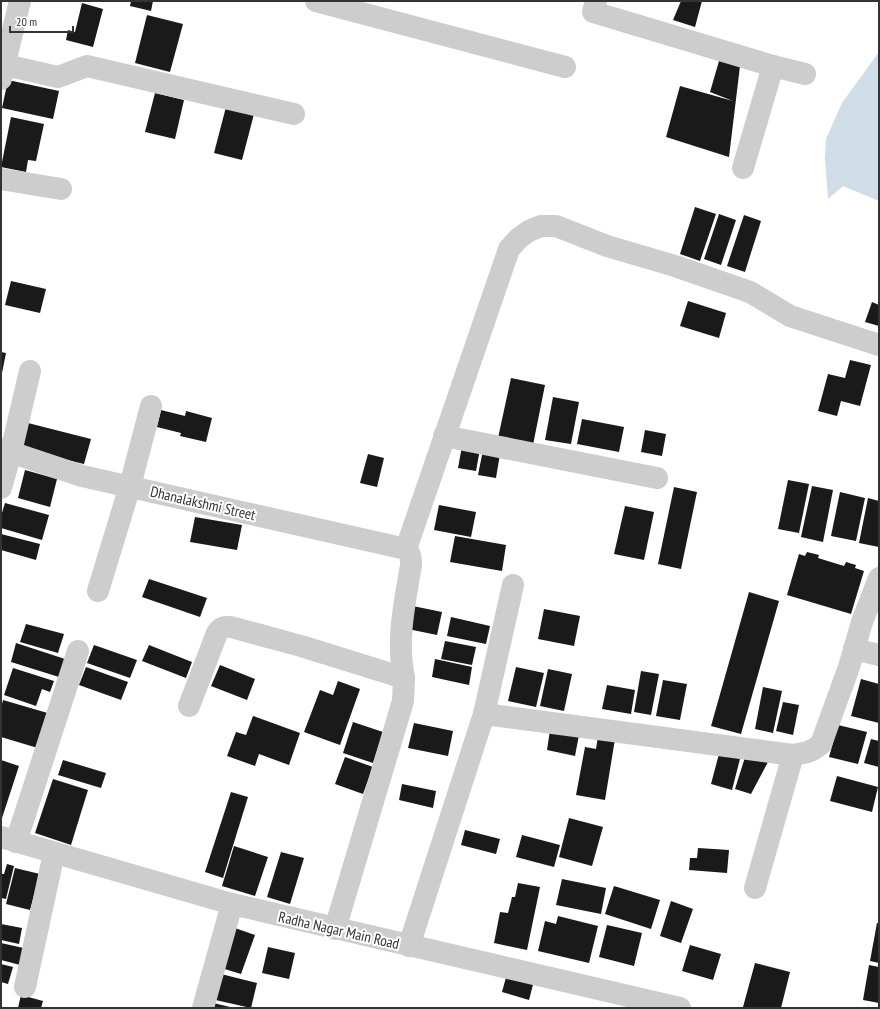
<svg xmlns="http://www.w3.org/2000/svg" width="880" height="1009" viewBox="0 0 880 1009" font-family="'PT Sans Narrow',sans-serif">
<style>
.water{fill:#cfdde8}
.building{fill:#1a1a1a}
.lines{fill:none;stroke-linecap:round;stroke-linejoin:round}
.minor{stroke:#cdcdcd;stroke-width:22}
.labels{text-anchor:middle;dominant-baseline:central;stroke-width:4;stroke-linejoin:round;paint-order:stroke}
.street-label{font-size:15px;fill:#333;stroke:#fff}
</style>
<rect width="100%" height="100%" fill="#fff"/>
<path class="water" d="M879 52V201L843 186 828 199 825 159 826 139 842 103Z"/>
<g class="building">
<path d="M131 1H153L151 11 130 6Z"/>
<path d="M681 1H702L695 27 673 20Z"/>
<path d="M82 3 103 9 93 47 66 40 68 30 75 32Z"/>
<path d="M147 15 183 24 170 72 135 63Z"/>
<path d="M719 61 740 66 729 157 666 137 680 86 733 101 710 92Z"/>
<path d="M8 80 59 91 53 119 2 108Z"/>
<path d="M155 93 184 100 175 139 145 132Z"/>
<path d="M226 107 254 114 242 160 214 153Z"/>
<path d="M11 117 44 124 36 161 28 160 26 172 1 167Z"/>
<path d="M695 207 716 214 700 261 680 254Z"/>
<path d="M719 214 736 220 721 265 704 259Z"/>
<path d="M744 215 761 221 745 272 727 266Z"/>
<path d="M11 281 46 289 40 313 5 305Z"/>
<path d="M688 301 726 313 719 338 680 326Z"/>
<path d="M872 302 879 305V326L865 322Z"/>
<path d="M1 352 6 353 2 373H1Z"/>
<path d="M850 360 871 365 860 406 841 401 837 416 818 411 828 374 845 378Z"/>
<path d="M511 378 545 385 533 445 498 438Z"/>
<path d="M553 397 579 402 571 444 545 440Z"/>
<path d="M161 410 185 416 186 411 212 418 206 442 180 436 181 433 157 427Z"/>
<path d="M582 419 624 427 619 452 577 444Z"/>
<path d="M28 423 91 439 84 464 21 449Z"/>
<path d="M645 430 666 434 662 456 641 452Z"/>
<path d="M462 446 480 449 476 471 458 468Z"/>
<path d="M483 450 500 454 496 478 478 475Z"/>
<path d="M368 454 384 458 377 487 360 483Z"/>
<path d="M25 470 57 479 50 507 18 498Z"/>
<path d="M788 480 809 484 799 533 778 529Z"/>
<path d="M812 486 833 490 823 542 801 537Z"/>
<path d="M674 487 697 492 681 569 658 564Z"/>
<path d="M840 492 865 498 856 541 831 536Z"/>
<path d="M868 498 879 501V547L859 543Z"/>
<path d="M5 503 49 515 42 540 1 528V516Z"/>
<path d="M439 505 476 512 471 537 434 530Z"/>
<path d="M625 506 654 512 644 560 614 554Z"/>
<path d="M195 517 242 525 237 550 190 542Z"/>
<path d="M1 534 40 544 36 560 1 550Z"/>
<path d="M455 536 506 545 502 571 450 562Z"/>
<path d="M807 552 819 555 818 558 844 566 846 562 856 565 855 568 864 571 851 614 787 595 799 554 805 556Z"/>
<path d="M149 579 207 598 200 617 142 597Z"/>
<path d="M749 592 779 601 741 734 711 726Z"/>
<path d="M408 605 442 612 437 635 403 628Z"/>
<path d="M544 609 580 616 574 646 538 639Z"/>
<path d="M451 617 490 626 486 644 447 636Z"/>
<path d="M26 624 64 634 58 653 20 642Z"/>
<path d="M445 641 476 647 472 665 441 659Z"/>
<path d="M16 643 65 659 59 677 11 662Z"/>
<path d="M94 645 137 660 130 678 87 663Z"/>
<path d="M149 645 192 662 186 678 142 661Z"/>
<path d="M435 659 472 667 469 685 432 677Z"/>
<path d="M220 665 255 679 247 700 211 686Z"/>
<path d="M86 667 128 682 121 700 79 685Z"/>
<path d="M516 667 544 673 536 707 508 701Z"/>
<path d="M13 668 54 681 50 692 42 689 36 706 4 695Z"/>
<path d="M548 669 572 674 564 711 540 706Z"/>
<path d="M641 671 659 674 651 715 634 712Z"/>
<path d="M861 679 879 684V723L851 716Z"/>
<path d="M663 680 687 684 680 720 656 716Z"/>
<path d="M338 681 360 689 340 745 304 732 320 690 333 695Z"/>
<path d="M607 685 635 690 631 714 602 709Z"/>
<path d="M763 687 782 691 773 733 755 729Z"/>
<path d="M3 700 51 714 41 749 1 737V708Z"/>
<path d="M783 702 799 705 793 735 776 731Z"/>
<path d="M253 716 300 733 289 765 259 754 255 766 227 756 236 732 246 735Z"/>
<path d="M353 722 383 732 373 763 343 753Z"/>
<path d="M414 723 453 731 448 756 408 748Z"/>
<path d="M838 725 867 732 858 764 829 757Z"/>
<path d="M550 730 579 735 575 756 547 750Z"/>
<path d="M598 736 615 739 605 800 576 795 585 747 596 749Z"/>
<path d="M871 739 879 741V767L864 763Z"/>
<path d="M720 750 741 755 732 790 711 784Z"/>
<path d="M746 754 768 762 751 794 735 789Z"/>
<path d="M345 757 373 767 363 794 335 784Z"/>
<path d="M1 760 19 766 1 821Z"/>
<path d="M63 760 106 773 101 788 58 775Z"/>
<path d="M837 776 878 787 872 812 830 801Z"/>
<path d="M53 779 88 790 71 845 35 833Z"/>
<path d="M402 784 436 791 433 808 399 800Z"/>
<path d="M231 792 248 797 223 878 205 872Z"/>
<path d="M569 818 603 827 592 866 559 857Z"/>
<path d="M465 830 500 839 496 854 461 845Z"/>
<path d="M522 835 560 845 554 867 516 857Z"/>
<path d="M234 846 268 857 255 896 222 886Z"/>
<path d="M698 848 729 850 727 873 689 870 690 858H697Z"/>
<path d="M281 852 304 858 290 904 267 897Z"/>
<path d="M7 864 14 866 6 899 1 898V874H4Z"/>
<path d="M15 868 40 874 30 910 6 904Z"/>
<path d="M562 879 606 888 601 914 556 905Z"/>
<path d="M518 883 540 887 527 950 494 943 500 912 508 913 512 897H515Z"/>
<path d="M614 886 660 900 651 929 605 914Z"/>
<path d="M671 901 693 909 681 943 660 936Z"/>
<path d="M558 916 598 926 589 963 538 951 545 921 556 924Z"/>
<path d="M877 923H879V963L870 961Z"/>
<path d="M1 924 22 928 19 944 1 940Z"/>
<path d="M607 925 642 933 634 966 599 957Z"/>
<path d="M232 927 255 935 241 974 218 967Z"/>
<path d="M1 943 28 949 24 966 1 960Z"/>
<path d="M690 945 721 954 713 980 682 971Z"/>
<path d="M268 947 295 953 289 979 262 973Z"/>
<path d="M755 963 790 972 781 1008H748L743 1007Z"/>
<path d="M1 964 13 967 8 984 1 982Z"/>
<path d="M869 965 879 967V1003L863 1000Z"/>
<path d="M508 970 535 977 529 1000 502 992Z"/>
<path d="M217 973 257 983 251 1008 211 999Z"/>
<path d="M21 995 43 1001 41 1008H18Z"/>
<path d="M209 1002 230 1007V1008H208Z"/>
</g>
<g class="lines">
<g class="minor">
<path d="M316 1 565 67"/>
<path d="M596 1 593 12 773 66 805 74"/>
<path d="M5 65 58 77 87 66 294 114"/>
<path d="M1 79 20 1"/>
<path d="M743 168 773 66"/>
<path d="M1 179 61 189"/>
<path d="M444 436 657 478"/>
<path d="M1 449 82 476 406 549"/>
<path d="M1 488 11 452 30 371"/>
<path d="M406 549 509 249 519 238 529 231 541 226H556L607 246 675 266 750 292 790 316 879 345"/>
<path d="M98 591 130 486 151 406"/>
<path d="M854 649 879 655"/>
<path d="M404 678C396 640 405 602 411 565 411 559 411 554 406 549"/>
<path d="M189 706 217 633C221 627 223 627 231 627L301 646 404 678 403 701 335 929"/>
<path d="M484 714 513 585"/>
<path d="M793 755C805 753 812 752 821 744L849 667 862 622 879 578"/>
<path d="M1 837 232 904 680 1008"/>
<path d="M16 842 78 651"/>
<path d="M409 946 484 714 793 755 755 888"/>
<path d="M25 987 54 853"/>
<path d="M203 1008 232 904"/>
</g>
</g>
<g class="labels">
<g class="street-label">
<text transform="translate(203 503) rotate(13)">Dhanalakshmi Street</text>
<text transform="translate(339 930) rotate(13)">Radha Nagar Main Road</text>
</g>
</g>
<rect width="880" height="1009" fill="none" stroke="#333333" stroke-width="4"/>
<path d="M10 26v6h63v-6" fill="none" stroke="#333333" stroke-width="2"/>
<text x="16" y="26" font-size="12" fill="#333333" stroke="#ffffff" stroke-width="3" paint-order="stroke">20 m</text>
</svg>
